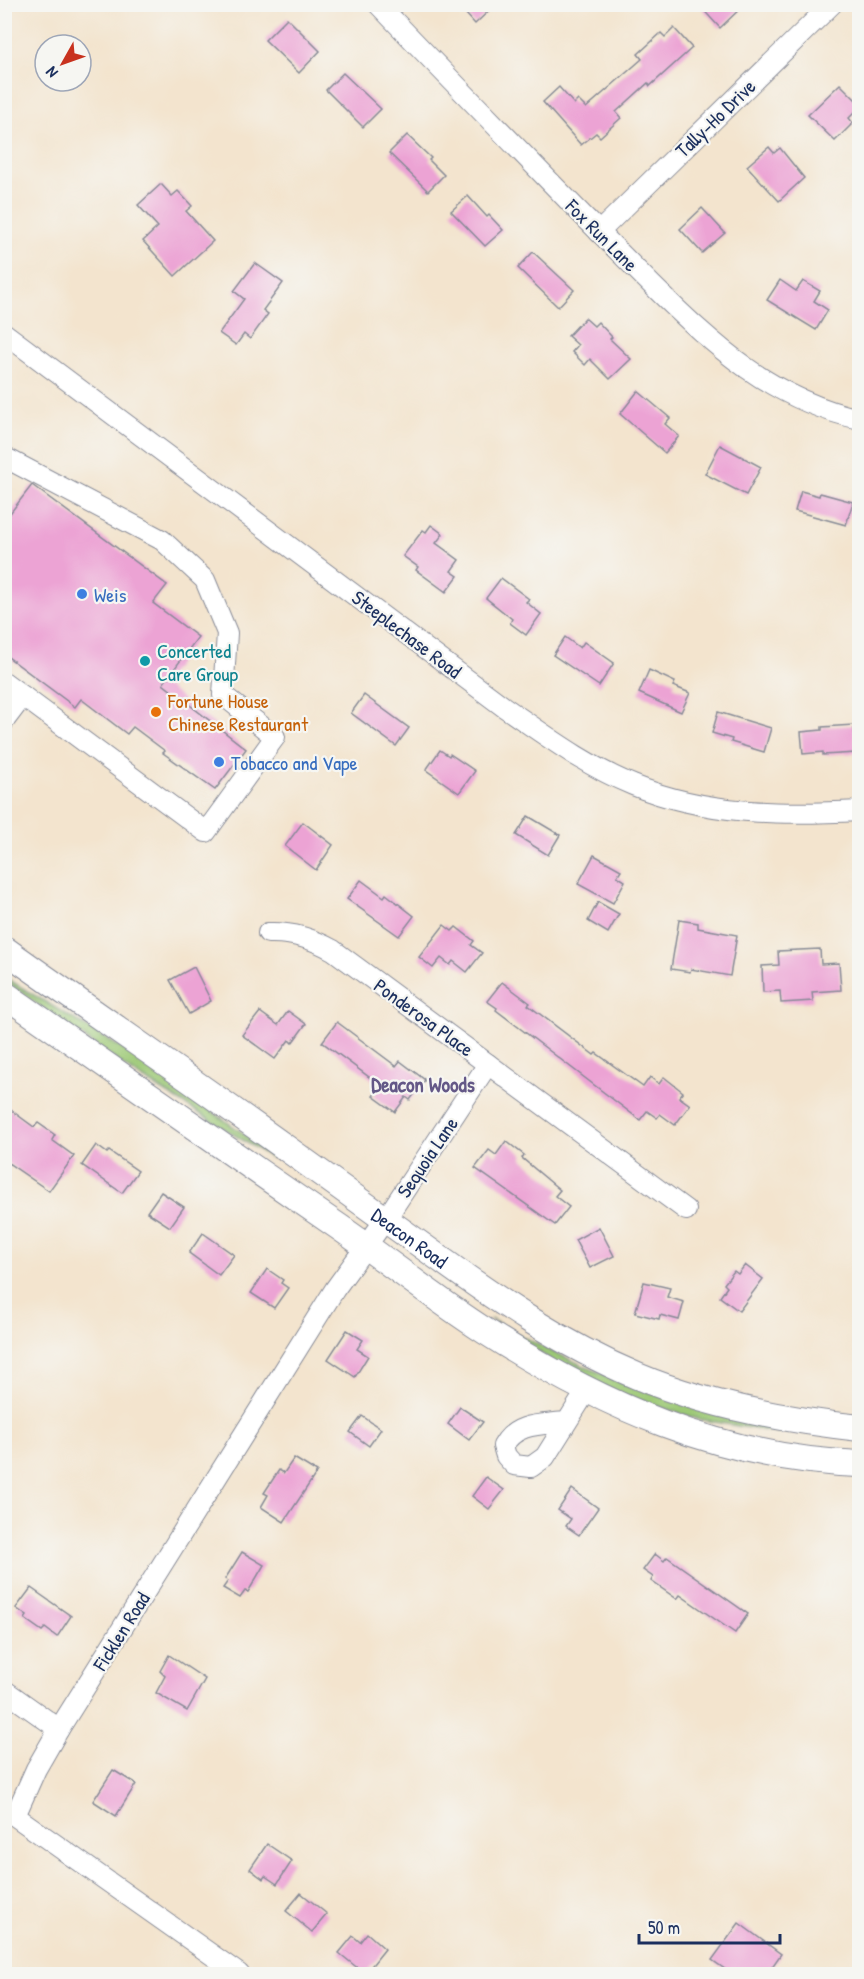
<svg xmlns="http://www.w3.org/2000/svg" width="864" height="1979" viewBox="0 0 864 1979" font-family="'Patrick Hand',sans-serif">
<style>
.green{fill:#9dc976;stroke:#5c7c6a;stroke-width:1.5}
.building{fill:#eca3d4}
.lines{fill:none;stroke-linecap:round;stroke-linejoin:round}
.minor-casing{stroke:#878a96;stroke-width:22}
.major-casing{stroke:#878a96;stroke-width:28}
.minor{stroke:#fff;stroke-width:20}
.major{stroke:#fff;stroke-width:26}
.shop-dot{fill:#3f7fe0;stroke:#f6f6f2;stroke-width:2}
.culture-dot{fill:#0f9aa8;stroke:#f6f6f2;stroke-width:2}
.food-dot{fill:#e8710a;stroke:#f6f6f2;stroke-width:2}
.labels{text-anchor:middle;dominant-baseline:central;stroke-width:4.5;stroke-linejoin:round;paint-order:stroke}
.street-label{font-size:20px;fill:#1b2f5e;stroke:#f6f6f2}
.shop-label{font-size:20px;fill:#366cbe;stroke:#f6f6f2;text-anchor:start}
.culture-label{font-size:20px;fill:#0d838f;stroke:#f6f6f2;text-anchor:start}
.food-label{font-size:20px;fill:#c56008;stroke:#f6f6f2;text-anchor:start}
.neighbourhood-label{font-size:21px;font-weight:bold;fill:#645887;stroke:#f6f6f2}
</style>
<rect width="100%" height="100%" fill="#f6f6f2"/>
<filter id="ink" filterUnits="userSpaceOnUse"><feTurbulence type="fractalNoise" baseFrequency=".0167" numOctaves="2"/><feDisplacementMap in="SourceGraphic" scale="12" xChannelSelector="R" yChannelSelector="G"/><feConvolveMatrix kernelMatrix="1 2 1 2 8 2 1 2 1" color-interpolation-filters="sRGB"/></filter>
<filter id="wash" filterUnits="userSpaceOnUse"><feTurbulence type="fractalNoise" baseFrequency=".008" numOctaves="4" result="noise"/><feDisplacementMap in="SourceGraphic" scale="24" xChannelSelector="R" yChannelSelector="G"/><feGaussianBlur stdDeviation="1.35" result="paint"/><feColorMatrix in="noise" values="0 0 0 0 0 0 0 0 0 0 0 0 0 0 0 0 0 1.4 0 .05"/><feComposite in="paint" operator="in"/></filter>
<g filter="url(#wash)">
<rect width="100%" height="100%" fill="#f3e4ce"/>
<g class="green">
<path d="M4 977 136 1057 273 1155 272 1158 131 1071 5 981Z"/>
<path d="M490 1319C580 1371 679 1406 780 1430V1433L698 1419 621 1395 560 1366Z"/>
</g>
<g id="blocks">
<g class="building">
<path d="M457 4H496L475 24Z"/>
<path d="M698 4H745L720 28Z"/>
<path d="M287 18 320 51 299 73 265 40Z"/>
<path d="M674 28 692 48 650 86 648 83 616 112 621 118 600 137 596 133 581 145 543 102 559 87 574 104 578 100 586 108 642 59 638 54 661 33 665 37Z"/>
<path d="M343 73 381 109 363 127 326 90Z"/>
<path d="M840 84 860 104V107L849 118 853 123 835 141 808 115Z"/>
<path d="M407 135 431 158 429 160 444 175 428 191 389 153Z"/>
<path d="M769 147 774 153 780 148 804 178 779 201 747 166Z"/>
<path d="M161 184 172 196 178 191 192 206 186 211 213 241 175 276 143 241 158 227 138 205Z"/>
<path d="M468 196 487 217 489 215 503 230 485 246 451 211Z"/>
<path d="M702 208 725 233 702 253 680 229Z"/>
<path d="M533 252 574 290 558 307 518 268Z"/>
<path d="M255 263 283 283 263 310 268 314 250 339 244 334 236 345 219 333 244 299 234 291Z"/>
<path d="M780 280 796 291 803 281 820 291 814 301 828 310 816 330 767 300Z"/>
<path d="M585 318 594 326 598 322 612 337 610 339 631 359 610 379 590 359 585 365 572 352 578 345 568 336Z"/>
<path d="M638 391 670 418 665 424 679 436 665 453 620 414Z"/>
<path d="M720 445 761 467 746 495 705 474Z"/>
<path d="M32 485 167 585 153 603 198 637 163 684 246 749 215 790 163 753 165 751 133 727 127 734 81 699 75 707 4 654V521Z"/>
<path d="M801 491 819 496 820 493 853 502 846 525 795 511Z"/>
<path d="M431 525 443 534 436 543 459 560 451 571 458 576 446 592 416 570 418 567 403 556 423 530 426 532Z"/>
<path d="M501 578 529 599 526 602 541 614 526 635 510 623 512 619 486 598Z"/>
<path d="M565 637 580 648 584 642 614 663 599 686 553 655Z"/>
<path d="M649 670 675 682 673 686 690 693 681 712 639 693Z"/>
<path d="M364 695 409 728 396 746 351 713Z"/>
<path d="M718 712 771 728 764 752 731 742 732 739 712 733Z"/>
<path d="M854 725 856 753 823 755V752L803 754 801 732 822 730V727Z"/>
<path d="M440 750 449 756 450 754 475 771 459 793 426 770Z"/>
<path d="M528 816 560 835 548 855 516 835Z"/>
<path d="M303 822 333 845 316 870 285 846Z"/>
<path d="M594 855 621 870 617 876 625 881 613 903 578 884Z"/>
<path d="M361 880 384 897 386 894 414 916 399 936 347 899Z"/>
<path d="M598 902 619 914 608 933 588 921Z"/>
<path d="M679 920 698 923V928L737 935 730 976 691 969 690 972 671 969Z"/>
<path d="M444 925 452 931 456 927 474 941 471 945 482 953 467 972 453 961 450 965 441 958 433 968 419 957Z"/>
<path d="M820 949 821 964 839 963 841 990 812 992 813 1001 781 1003 780 991 763 992 762 966 779 965 778 951Z"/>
<path d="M194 967 211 1001 189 1014 170 980Z"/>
<path d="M502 982 530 1003 528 1005 594 1055 596 1053 643 1087 650 1077 659 1084 664 1077 683 1092 679 1097 690 1105 675 1125 660 1114 657 1118 647 1111 640 1120 496 1010 497 1008 487 1001Z"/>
<path d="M288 1011 306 1024 292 1043 289 1040 275 1059 242 1035 260 1012 278 1025Z"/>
<path d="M337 1022 396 1066 400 1061 425 1080 410 1100 406 1097 395 1112 373 1096 381 1086 322 1042Z"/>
<path d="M4 1105 34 1127 38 1123 55 1135 52 1140 74 1156 49 1191 4 1160Z"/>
<path d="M506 1141 524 1155 522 1158 560 1190 555 1196 569 1207 555 1225 475 1168 489 1150 496 1155Z"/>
<path d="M96 1145 107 1153 109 1151 138 1171 122 1193 82 1165Z"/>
<path d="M161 1192 184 1207 170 1227 147 1212Z"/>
<path d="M599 1227 614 1256 590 1268 575 1240Z"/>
<path d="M203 1233 234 1255 219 1275 189 1253Z"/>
<path d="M745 1265 763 1279 739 1311 720 1297 727 1287 724 1284 734 1271 738 1274Z"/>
<path d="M267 1269 283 1280 281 1283 288 1288 274 1308 251 1293Z"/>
<path d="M644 1282 670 1288 667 1297 684 1302 679 1320 660 1315 659 1319 635 1313Z"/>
<path d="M347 1330 363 1340 357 1349 368 1356 355 1377 328 1359Z"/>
<path d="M460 1407 483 1422 469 1440 448 1424Z"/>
<path d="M362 1416 381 1429 369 1446 350 1432Z"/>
<path d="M294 1458 317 1472 284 1522 261 1507 268 1495 264 1493 279 1470 284 1473Z"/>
<path d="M486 1477 504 1490 489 1509 472 1496Z"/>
<path d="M572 1489 598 1508 579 1535 566 1526 571 1519 558 1510Z"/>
<path d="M242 1552 264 1565 248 1592 245 1591 240 1598 223 1588 228 1581 225 1579Z"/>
<path d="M655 1554 664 1561 667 1557 748 1614 735 1633 680 1595 677 1599 651 1581 653 1577 643 1570Z"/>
<path d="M31 1588 71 1616 57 1637 45 1628 42 1631 25 1619 27 1616 16 1608Z"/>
<path d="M169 1655 205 1679 187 1711 156 1693 165 1676 160 1671Z"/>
<path d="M113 1770 136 1784 116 1816 93 1801Z"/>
<path d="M267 1844 292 1861 277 1884 265 1876 263 1879 250 1869Z"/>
<path d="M301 1893 327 1914 312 1932 286 1911Z"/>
<path d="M739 1923 781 1954 767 1974H732L712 1960Z"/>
<path d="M367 1933 385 1949 365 1974 339 1953 353 1936 360 1942Z"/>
</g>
</g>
</g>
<g filter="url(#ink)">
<use href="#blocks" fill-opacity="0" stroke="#878a96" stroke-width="1.5"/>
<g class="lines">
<defs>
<g id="minor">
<path d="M378 4C439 68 501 131 562 194 592 225 622 255 652 285 714 346 772 400 860 419"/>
<path d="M599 232 832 4"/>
<path d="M4 333 504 707C545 735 586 766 633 785 706 815 783 815 860 811"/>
<path d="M4 457 162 540 205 580 227 633 223 695 275 737 206 832 4 682"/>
<path d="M4 721 23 696"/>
<path d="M268 933C292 932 312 938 333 950L686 1210"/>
<path d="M566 1422C542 1425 516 1422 503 1446L506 1456 514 1465 531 1467 545 1457 587 1390"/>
<path d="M4 1690 59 1729"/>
<path d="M239 1974 15 1816 36 1769 59 1729 335 1289 385 1220 488 1064"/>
</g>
<g id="major">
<path id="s1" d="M4 949C98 1016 193 1081 286 1148 333 1182 380 1216 428 1250 494 1298 561 1344 637 1376 706 1405 785 1420 860 1428"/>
<path d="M4 994C116 1072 227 1150 339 1227 388 1261 435 1299 485 1331 600 1405 721 1459 860 1464"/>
</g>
</defs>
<use href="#minor" class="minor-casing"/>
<use href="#major" class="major-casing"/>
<use href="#minor" class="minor"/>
<use href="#major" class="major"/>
</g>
</g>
<g class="shop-dot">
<circle cx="82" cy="594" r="6"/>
<circle cx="219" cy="762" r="6"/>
</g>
<circle class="culture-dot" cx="145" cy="661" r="6"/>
<circle class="food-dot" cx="156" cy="712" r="6"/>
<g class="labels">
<g class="street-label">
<text transform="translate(715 118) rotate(-44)">Tally-Ho Drive</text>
<text transform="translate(602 235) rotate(45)">Fox Run Lane</text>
<text transform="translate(407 634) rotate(37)">Steeplechase Road</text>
<text transform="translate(424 1017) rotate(36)">Ponderosa Place</text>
<text transform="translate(427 1157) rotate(-56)">Sequoia Lane</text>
<text stroke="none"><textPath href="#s1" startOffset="498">Deacon Road</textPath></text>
<text transform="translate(121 1631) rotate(-58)">Ficklen Road</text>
</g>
<g class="shop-label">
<text x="94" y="594">Weis</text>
<text x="231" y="762">Tobacco and Vape</text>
</g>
<g class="culture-label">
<text x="157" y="650">Concerted<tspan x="157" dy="23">Care Group</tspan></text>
</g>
<g class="food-label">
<text x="168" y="700">Fortune House<tspan x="168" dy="23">Chinese Restaurant</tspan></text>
</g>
<g class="neighbourhood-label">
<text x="423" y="1084">Deacon Woods</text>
</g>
</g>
<rect width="864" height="1979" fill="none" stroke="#f6f6f2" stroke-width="24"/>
<g transform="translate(63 63) rotate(230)"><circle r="28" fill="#f6f6f2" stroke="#9ea6b7" stroke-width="1.5"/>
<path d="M0-4.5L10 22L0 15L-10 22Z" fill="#c8321e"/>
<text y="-9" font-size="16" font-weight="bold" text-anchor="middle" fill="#1b2f5e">N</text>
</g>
<path d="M639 1934v9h141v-9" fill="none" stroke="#1b2f5e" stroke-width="3"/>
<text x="648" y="1934" font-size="18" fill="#1b2f5e" stroke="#f6f6f2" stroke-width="4.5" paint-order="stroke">50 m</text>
</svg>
